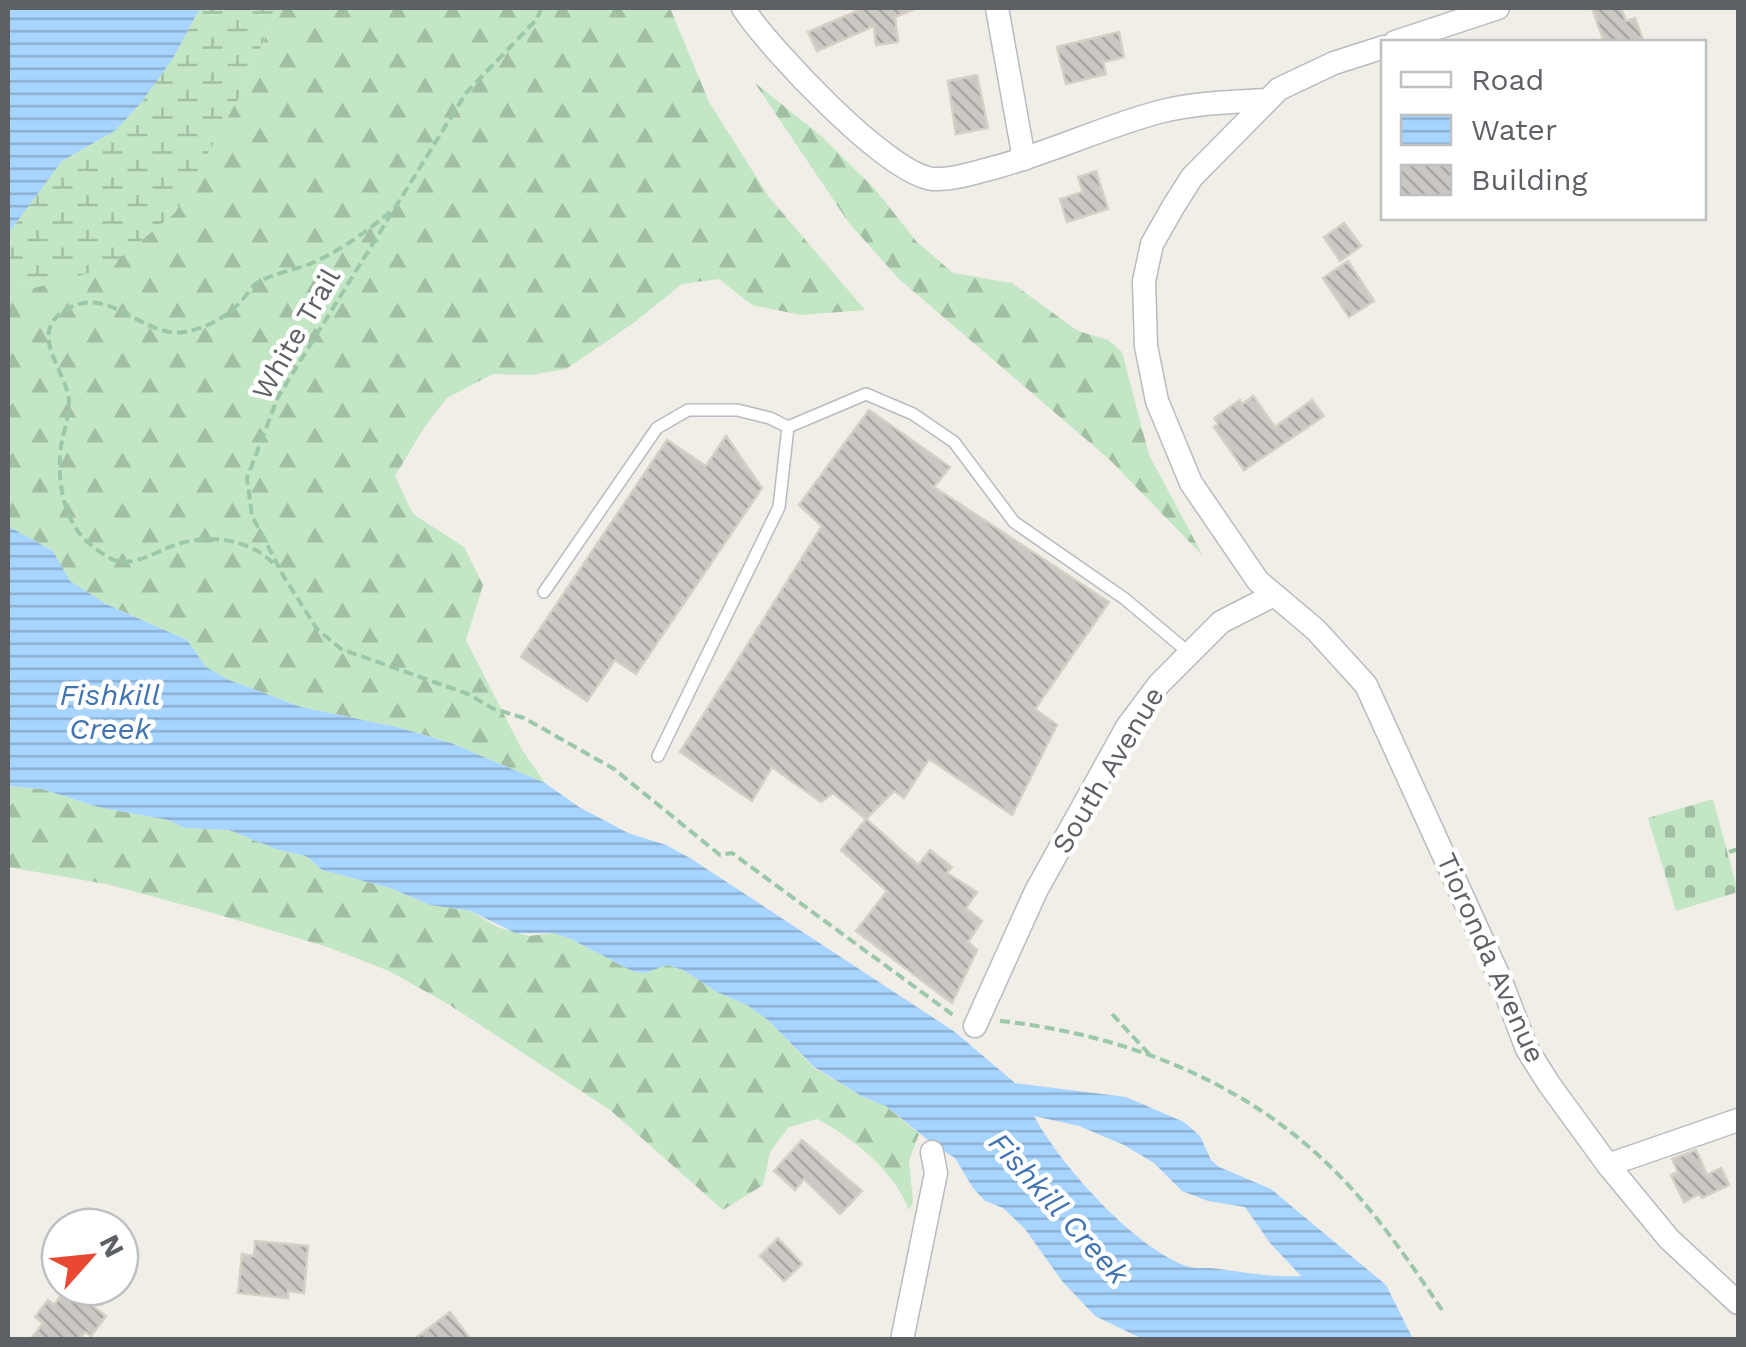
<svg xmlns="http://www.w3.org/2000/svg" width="1746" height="1347" viewBox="0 0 1746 1347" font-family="'Work Sans',sans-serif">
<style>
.forest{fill:url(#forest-firs)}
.wetland{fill:url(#wetland-marsh)}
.cemetery{fill:url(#cemetery-stones)}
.water{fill:url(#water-rules);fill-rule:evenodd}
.building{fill:url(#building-back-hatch);stroke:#d5d0c4;stroke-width:2.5}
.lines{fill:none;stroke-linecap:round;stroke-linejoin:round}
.lane-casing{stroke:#b8bbbf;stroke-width:14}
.street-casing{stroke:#b8bbbf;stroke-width:25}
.path{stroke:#9cc8aa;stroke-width:4;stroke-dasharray:10 5;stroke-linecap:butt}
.lane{stroke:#fff;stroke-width:11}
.street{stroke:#fff;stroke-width:22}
.labels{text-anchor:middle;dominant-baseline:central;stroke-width:9;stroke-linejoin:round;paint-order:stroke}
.street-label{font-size:28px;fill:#5d6166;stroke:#fff}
.water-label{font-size:30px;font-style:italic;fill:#4274b2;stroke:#fff}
</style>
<defs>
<pattern id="forest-firs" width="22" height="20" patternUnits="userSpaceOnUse" patternTransform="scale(2.5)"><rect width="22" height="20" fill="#c3e7c4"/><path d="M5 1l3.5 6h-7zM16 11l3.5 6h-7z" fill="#a2bfa3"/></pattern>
<pattern id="wetland-marsh" width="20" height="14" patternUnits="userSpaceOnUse" patternTransform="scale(2.5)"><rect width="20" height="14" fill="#c3e7c4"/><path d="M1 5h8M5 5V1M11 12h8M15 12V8" fill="none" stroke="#a2bfa3"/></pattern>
<pattern id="cemetery-stones" width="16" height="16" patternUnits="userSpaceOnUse" patternTransform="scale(2.5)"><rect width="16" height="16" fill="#c3e7c4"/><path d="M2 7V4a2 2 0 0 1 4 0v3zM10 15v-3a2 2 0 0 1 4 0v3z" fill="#a2bfa3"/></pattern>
<pattern id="water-rules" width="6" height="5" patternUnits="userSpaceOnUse" patternTransform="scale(2.5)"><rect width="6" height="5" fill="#a7d5ff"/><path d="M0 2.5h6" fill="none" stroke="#8bb0d2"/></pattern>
<pattern id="building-back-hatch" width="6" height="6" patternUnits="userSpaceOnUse" patternTransform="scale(2.5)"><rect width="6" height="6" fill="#cbc8c3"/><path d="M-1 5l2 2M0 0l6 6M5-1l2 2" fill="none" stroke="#a8a6a2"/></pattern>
</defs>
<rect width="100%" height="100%" fill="#f0eee6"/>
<g class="forest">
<path d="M278 8H670L709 102 769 197 865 310 801 315 752 305 719 279 682 284 635 322 566 369 532 375 493 374 447 398 424 428 395 476 413 514 464 547 483 585 466 640 521 748 545 783 451 743 397 727 301 707 227 679 206 668 187 640 106 604 69 581 53 551 8 526V280L35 288 238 99Z"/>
<path d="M755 83 820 135 875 189 916 241 953 273 1012 283 1078 331 1108 340 1122 352 1149 455 1203 556 1110 460 899 279 849 223Z"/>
<path d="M8 786 42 789 98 807 168 820 185 828 229 830 276 849 306 856 322 870 390 888 430 905 471 911 497 927 529 936 553 933 571 939 632 971 645 973 667 965 683 970 717 992 747 1005 768 1020 814 1068 863 1097 886 1106 919 1134 909 1160 913 1202 909 1210C895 1172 853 1137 817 1119L789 1127 770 1152 763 1185 723 1210 610 1110 448 1004 389 971 325 946 199 909 106 884 8 867Z"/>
</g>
<path class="wetland" d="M200 8H278L238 99 175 213 121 257 89 273 34 288 8 280V234L62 161 116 130 140 104 172 60Z"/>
<path class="cemetery" d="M1713 799 1738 892 1676 911 1648 818Z"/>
<g class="water">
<path d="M8 8H200L172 60 140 104 116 130 62 161 8 234Z"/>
<path d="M8 526 53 551 70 581 106 604 187 640 206 667 227 679 301 707 397 727 451 743 545 783 579 807 628 833 666 845 690 858 955 1032 1015 1083 1126 1097 1184 1122 1200 1136 1211 1160 1219 1167 1271 1189 1386 1285 1413 1339 1145 1340 1095 1316 1062 1281 1025 1229 1003 1208 985 1201 973 1188 955 1158 934 1145 886 1106 863 1097 814 1067 768 1020 747 1005 717 992 683 970 667 965 645 973 632 971 571 939 553 933H515L471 911 430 905 390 888 322 870 306 856 276 849 229 830 185 828 168 820 98 807 42 789 8 786ZM1034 1116 1079 1126 1124 1145 1154 1163 1182 1191 1208 1201 1245 1207 1270 1243 1301 1276C1267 1278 1241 1271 1209 1268 1201 1268 1193 1269 1186 1266 1132 1246 1060 1164 1034 1116Z"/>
</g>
<g class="building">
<path d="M864 8H917L895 17 898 42 876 45 874 26 817 51 808 32Z"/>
<path d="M1592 8H1621L1626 21 1635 18 1644 42H1604Z"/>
<path d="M1119 32 1124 57 1103 62 1106 74 1066 84 1057 47Z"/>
<path d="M977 75 988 128 956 134 948 81Z"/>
<path d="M1096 171 1108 209 1067 222 1060 199 1083 192 1078 177Z"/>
<path d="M1344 223 1361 246 1340 261 1324 237Z"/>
<path d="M1348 261 1374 301 1349 317 1323 278Z"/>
<path d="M1253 396 1275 427 1312 400 1324 416 1244 470 1214 427 1218 424 1214 418 1240 400 1242 404Z"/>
<path d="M869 410 950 467 934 487 1109 602 1035 709 1057 725 1012 815 929 759 904 798 894 791 866 819 833 793 821 802 772 767 752 801 680 752 822 526 799 505Z"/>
<path d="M726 436 762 488 636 674 615 660 587 701 521 657 667 440 706 466Z"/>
<path d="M866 819 918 865 930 850 952 867 947 873 977 892 966 908 982 921 968 942 977 950 952 1003 856 931 887 891 841 850Z"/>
<path d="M802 1140 862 1191 840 1214 804 1179 795 1190 774 1171Z"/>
<path d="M1696 1150 1707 1175 1721 1168 1729 1185 1702 1198 1699 1194 1684 1202 1671 1175 1678 1172 1672 1159Z"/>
<path d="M778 1238 802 1264 784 1281 760 1256Z"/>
<path d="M255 1241 308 1246 304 1293 288 1291V1298L238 1293 242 1254 254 1256Z"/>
<path d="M67 1287 106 1316 91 1336 85 1332 79 1340H30L43 1323 35 1317 48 1300 54 1305Z"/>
<path d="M450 1312 471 1340H413Z"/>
</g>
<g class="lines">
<defs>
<g id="lane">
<path d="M544 592 657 428 688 410H737L770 418 788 427 866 394 913 414 954 442 1014 522 1125 599 1188 652"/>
<path d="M658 756 779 507 788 427"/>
</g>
<g id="street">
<path d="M743 8C768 47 888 175 933 179 953 180 973 173 993 168 1049 153 1103 127 1159 112 1193 103 1230 102 1265 100"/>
<path d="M997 8 1024 159"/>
<path d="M1395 42 1498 8"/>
<path d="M1384 47 1334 63 1279 89 1192 177 1173 207 1152 244 1144 281 1146 346 1157 401 1191 483 1258 581 1316 630 1366 685 1501 981 1527 1049 1549 1084 1608 1165 1669 1239 1738 1303"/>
<path d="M975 1026 1036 891 1127 727 1159 684 1221 622 1274 595"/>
<path d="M1608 1165 1738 1120"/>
<path d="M902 1340 936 1173 932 1152"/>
</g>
</defs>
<use href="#lane" class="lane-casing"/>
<use href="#street" class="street-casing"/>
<g class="path">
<path d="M541 8 537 19 466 93 278 397 247 478 252 516 284 577 317 629 341 649 468 694 494 709 524 718 614 769 720 855 732 853 953 1015"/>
<path d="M273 563C245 536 202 533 167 548 153 554 134 565 117 561 109 559 97 550 91 545 65 525 58 486 60 455 61 437 69 420 69 403 69 372 23 332 69 308 111 286 143 338 184 332 205 329 228 317 242 300 247 295 251 287 257 283 271 274 291 271 307 265 336 254 366 232 390 212"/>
<path d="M1729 852 1738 849"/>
<path d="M1112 1014 1150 1055"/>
<path d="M1000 1021C1115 1033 1232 1076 1318 1155 1367 1199 1405 1255 1442 1310"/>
</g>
<use href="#lane" class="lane"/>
<use href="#street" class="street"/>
</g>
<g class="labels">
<g class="street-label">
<text transform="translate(296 334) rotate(-60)">White Trail</text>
<text transform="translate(1108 770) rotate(-59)">South Avenue</text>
<text transform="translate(1491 958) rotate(66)">Tioronda Avenue</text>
</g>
<g class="water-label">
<text x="110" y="694">Fishkill<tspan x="110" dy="34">Creek</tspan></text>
<text transform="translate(1059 1208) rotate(48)">Fishkill Creek</text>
</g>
</g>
<rect width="1746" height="1347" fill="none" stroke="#5d6166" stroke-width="20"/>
<rect x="1381" y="40" width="325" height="180" fill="#ffffff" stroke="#bec0c2" stroke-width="2.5"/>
<rect x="1401" y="72" width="50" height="15" fill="#ffffff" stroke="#bec0c2" stroke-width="2.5"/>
<text x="1471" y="90" font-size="30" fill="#5d6166">Road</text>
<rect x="1401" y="115" width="50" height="30" fill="url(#water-rules)" stroke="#bec0c2" stroke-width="2.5"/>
<text x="1471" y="140" font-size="30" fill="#5d6166">Water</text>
<rect x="1401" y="165" width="50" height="30" fill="url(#building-back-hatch)" stroke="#bec0c2" stroke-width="2.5"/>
<text x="1471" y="190" font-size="30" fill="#5d6166">Building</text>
<g transform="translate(90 1257) rotate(63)"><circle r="48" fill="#ffffff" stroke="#bec0c2" stroke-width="2.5"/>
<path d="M0-8L18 38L0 25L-18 38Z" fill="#e94933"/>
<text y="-15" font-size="28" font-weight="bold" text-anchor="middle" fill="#5d6166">N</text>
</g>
</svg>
